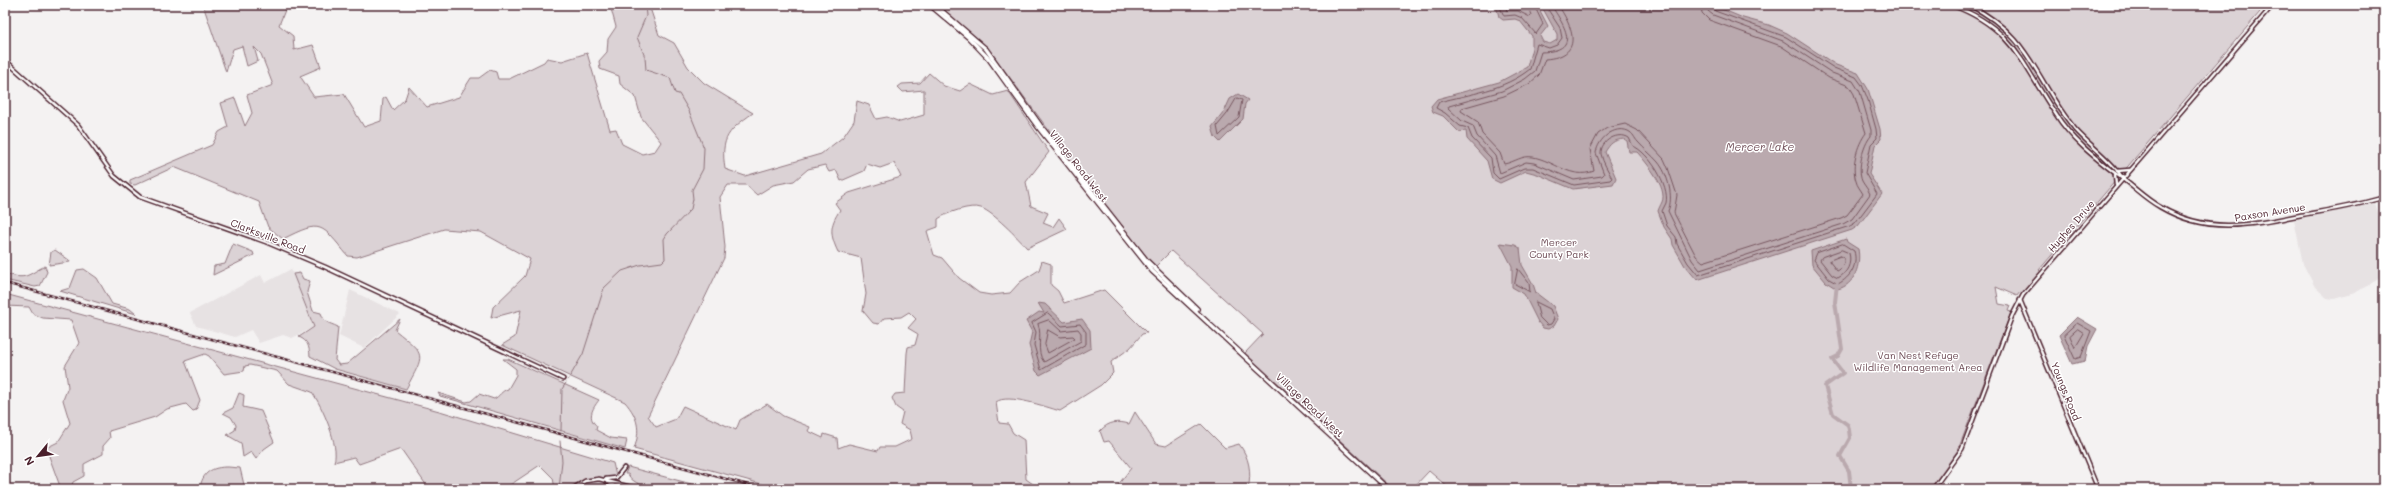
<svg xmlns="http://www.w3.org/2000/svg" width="2389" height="494" viewBox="0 0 2389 494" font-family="Mali,sans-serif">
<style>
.built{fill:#e7e2e3}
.green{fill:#dbd2d5;stroke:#927880;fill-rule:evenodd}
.water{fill:#baa9ae;stroke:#8d727a}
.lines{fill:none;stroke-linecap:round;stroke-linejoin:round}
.shore{stroke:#77565f;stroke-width:1}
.stream{stroke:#8d727a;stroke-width:1}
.river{stroke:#baa9ae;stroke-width:4}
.minor-casing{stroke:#4a1f2b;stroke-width:5.5}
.major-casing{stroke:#4a1f2b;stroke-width:6}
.minor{stroke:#fff;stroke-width:2.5}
.major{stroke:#fff;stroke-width:3.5}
.rail-casing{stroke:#4a1f2b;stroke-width:2.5}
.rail{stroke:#fff;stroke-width:1;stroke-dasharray:3;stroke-linecap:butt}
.labels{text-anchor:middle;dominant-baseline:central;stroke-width:3;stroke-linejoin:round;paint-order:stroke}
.street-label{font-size:10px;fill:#4a1f2b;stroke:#fff}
.park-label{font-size:10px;fill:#6e4c56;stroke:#fff}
.water-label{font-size:11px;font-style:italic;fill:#714f59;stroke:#fff}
</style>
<rect width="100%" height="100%" fill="#f4f2f2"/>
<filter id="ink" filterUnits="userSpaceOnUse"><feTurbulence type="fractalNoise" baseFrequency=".025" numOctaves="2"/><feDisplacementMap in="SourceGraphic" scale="8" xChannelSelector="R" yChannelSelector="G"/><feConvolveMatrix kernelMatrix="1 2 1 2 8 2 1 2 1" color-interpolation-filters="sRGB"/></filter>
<g filter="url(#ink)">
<g class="built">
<path d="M2375 203 2384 232V273L2380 278 2355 293 2334 299 2327 298 2315 287 2303 264 2294 220Z"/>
<path d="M291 269 314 327 292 338 283 335 259 343 251 330 235 337 196 326 190 313 261 275 265 283Z"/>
<path d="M350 290 400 314 364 348 339 336Z"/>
</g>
<g class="green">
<path d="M203 5H287L279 25 293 36 294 50 313 45 321 67 300 76 314 97 344 94 364 127 381 121 383 99 386 97 393 110 405 99 409 87 427 107 459 97 471 78H479L490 70 496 72 498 79H509L544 62 547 58 562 61 587 53 610 130 616 129 622 144 642 154 655 151 661 142 641 117 635 96 620 84 619 76 600 69 599 61 607 52 608 39 616 27 610 5H649L659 35 674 43 688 67 704 83 753 113C729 130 720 137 725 169L745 176 821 154 843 137 854 121 857 101 869 105 876 119 887 117 900 122 924 115V90L903 92 898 87 902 84 920 83 929 73 944 86 960 91 970 84 993 95 1008 91 1049 152 1026 182 1031 206 1048 213 1043 223 1053 227 1059 218 1067 229 1027 248C1018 238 993 212 981 208 971 204 946 213 938 219V227L927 231 934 255 942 258 959 278 979 293 991 295 1010 293 1020 282 1039 270 1042 261 1051 264V285L1058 291 1064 303 1104 290 1147 333 1142 334 1130 348 1111 362 1113 373 1101 385 1060 411C1046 407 1008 393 996 402L999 423 1008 424 1013 433 1024 440 1026 479 1040 489H780L634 449C641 430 638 417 625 402L502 345 515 337 521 310 491 318 493 307 525 276 530 259 481 232 444 229 357 257 348 256C321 224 322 219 283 239L268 227 259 202 174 167 135 185 130 184V180L212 145 219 132 228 127 221 103 235 98 245 126 252 113 247 95 273 85 261 54 254 47 258 61 247 66 242 46 233 49 226 72ZM894 163 901 177 849 193 835 203 840 210C829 226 830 235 838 252L861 258 866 294 863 311 873 323 879 324 884 318 901 317 909 312 916 319 908 328 918 334 915 345 908 347 907 353 905 393 895 394 892 398 896 407 903 412 900 424 910 430 912 439 895 447H880L878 451 849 444 838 448 837 438 824 434 823 438 808 431 810 427 783 416 767 404 740 420 736 430 683 406 676 419 656 427 648 416 724 258 725 247 720 197 728 185H746L757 195 773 185 794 181 808 169 825 165 829 172 836 170 841 181 864 171 867 164 880 168Z"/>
<path d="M937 5H2254L2260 12 2039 270 2041 272 2023 294 2020 292 2017 296 1996 287 1999 304 2010 306 2008 311 2011 312 1958 450 1930 489H1450L1429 471 1412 489H1393L1245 353 1263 334 1171 251 1155 267 1078 170 991 52 976 38Z"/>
<path d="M233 244 253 252 254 255 213 275 214 266 225 264Z"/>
<path d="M55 250 69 260 70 262 49 265 51 252Z"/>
<path d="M45 266 47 272 40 286 35 287 5 280V273C26 281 27 275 45 266Z"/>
<path d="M84 269 97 278 112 304 130 309 136 314 60 291 70 288 77 270Z"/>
<path d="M300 273 303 279 310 281 307 292 313 311 321 313C325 324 328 322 338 327L335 360 339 365 347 364 400 319 395 330C427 356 425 353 406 389L335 369 310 356C309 346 308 341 299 337L314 327 293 274Z"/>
<path d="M5 294 443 412 613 463 619 489H555L553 478 540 465 504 489H429L401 449 359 464 354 457 334 462C340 446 322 406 312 392L289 384 277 371 250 365 245 366 244 371 224 374 209 356 205 354 185 361 200 400 196 410 193 411 186 404 167 409 155 417 109 431 110 438 103 446V454L84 464V476L73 482 71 489H61L46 448 58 442 70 423 63 400 68 387 65 366 79 343 71 320 43 318 33 314 29 307 5 306Z"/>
<path d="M503 359H508L599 400C592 409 587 418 597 426L596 430 611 438 627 440 625 449 440 396 438 393 466 402 471 401 479 394 494 399C500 396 501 391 508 389L516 375V369Z"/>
<path d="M239 393 244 395 243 407 261 411 274 442 264 449 256 459 251 452 243 457 241 443 227 435 235 430 236 425 231 417 223 413 233 408Z"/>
<path d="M1135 412 1156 444 1166 446 1201 424 1225 448 1239 444C1249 457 1252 472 1248 489H1115L1131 468 1109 441 1104 442 1100 431C1109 421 1118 421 1129 424Z"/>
<path d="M228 467 240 468 245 489H200C202 472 212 467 228 467Z"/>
<path d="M628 467 710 489C690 489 636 494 628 474H625Z"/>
</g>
<g class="water">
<path d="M1489 5H1537L1548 26 1540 36 1543 42 1550 44 1557 40V34L1541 5H1712L1743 18 1769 25 1787 33 1836 65 1858 73 1868 89 1880 129 1881 139 1875 145 1869 174 1882 194 1858 226 1852 230 1697 280 1685 266 1673 245 1672 239 1664 227 1658 211C1659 208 1660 206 1662 202 1668 188 1646 162 1637 152H1629L1627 141 1624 139C1613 140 1610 144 1605 152L1616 178 1613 184 1573 189 1537 174 1526 171 1500 183 1492 179 1487 161 1467 139 1466 131 1459 132 1443 116 1433 112 1431 106 1437 99 1499 82 1527 67 1532 48V36L1520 21 1515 19 1503 20 1499 17 1497 9Z"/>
<path d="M1238 94 1248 100 1245 104 1243 119 1220 142 1215 137 1212 127 1224 112 1230 99Z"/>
<path d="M1846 239 1847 242 1858 249C1861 264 1855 286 1837 289L1826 282 1812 265 1811 251Z"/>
<path d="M1500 243 1515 245 1520 248 1522 265 1533 284 1536 293 1553 306 1558 319 1554 326 1548 329 1543 328 1538 322 1524 294 1512 287V266Z"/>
<path d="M1038 303 1045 304 1064 322 1082 319 1090 330 1091 348 1040 375 1036 371 1029 345 1032 332 1026 321 1039 312 1044 313Z"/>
<path d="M2077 317 2097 329 2088 346 2085 361 2072 364 2059 335Z"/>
</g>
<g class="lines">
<g class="shore">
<path d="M1499 5 1504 16 1515 15 1522 18 1536 34 1543 24 1534 5"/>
<path d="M1505 5 1507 11H1518L1530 17 1532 15 1528 5"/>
<path d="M1545 5 1560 28 1562 38 1557 45 1549 48 1537 44 1530 69C1504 90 1470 94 1439 102L1436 108 1445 113 1460 126 1468 128 1472 138 1491 158 1493 173 1499 179 1524 168H1533L1574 185 1610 180 1612 178C1608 170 1603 163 1601 154 1600 140 1619 131 1629 138L1633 146C1648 152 1670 185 1666 203 1665 206 1663 208 1662 211L1667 226 1676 237 1677 244 1688 263 1698 275 1850 226 1855 223 1877 194 1865 173 1871 144 1877 138 1876 129 1868 100 1862 85 1856 77 1834 68 1786 37 1715 11 1712 5"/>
<path d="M1551 5C1566 28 1581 51 1541 52L1535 71 1525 79 1502 91 1449 106 1448 108 1462 121 1473 126 1477 136 1495 156 1500 173 1526 162 1534 163 1574 180 1602 176 1604 174 1596 153C1598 139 1614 125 1628 131 1634 134 1634 138 1638 142 1644 149 1652 155 1658 162 1668 174 1674 197 1668 211L1692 260 1700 270 1843 224 1852 219 1870 194C1868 189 1864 185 1862 181 1857 169 1863 145 1871 136V130L1860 92 1853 81 1832 73 1783 41 1713 15 1708 11 1707 5"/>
<path d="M1558 5C1574 29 1584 56 1545 59L1539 75 1529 84 1504 96 1462 108 1461 111 1478 122 1482 134 1500 153 1504 164C1515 162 1522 155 1533 157 1555 161 1571 180 1594 171L1590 149 1598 134 1607 128 1625 124 1637 130 1664 159 1668 168 1677 195 1674 213 1696 256 1703 262 1841 218 1847 215 1863 194C1861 190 1857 186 1856 181 1851 166 1857 145 1866 133L1854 94 1849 86 1829 78 1781 46 1709 20 1702 13 1701 5"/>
<path d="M1237 98 1242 100 1239 117 1219 136 1217 126 1227 114Z"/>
<path d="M1843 244 1854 251C1858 265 1851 277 1838 284L1829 279 1814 260 1817 253Z"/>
<path d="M1842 250 1849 253C1852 264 1847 273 1838 278L1832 275 1820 260 1822 257Z"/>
<path d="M1841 256 1844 258C1845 263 1842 269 1837 271L1829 261Z"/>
<path d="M1518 269 1529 283 1530 292 1515 284Z"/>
<path d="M1536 302 1550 309 1554 319 1551 324 1547 325 1540 318Z"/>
<path d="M1048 313 1062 326 1080 324 1086 332V344L1041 370 1034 345 1036 332 1032 323Z"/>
<path d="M1049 320 1061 331 1078 329 1081 333V341L1044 362C1035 351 1043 336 1038 324Z"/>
<path d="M2077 323 2091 331 2081 357 2075 359 2064 335Z"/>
<path d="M2078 329 2084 333 2075 348 2070 336Z"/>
<path d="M1048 330 1060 337 1073 336 1075 338 1048 353 1045 345Z"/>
</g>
<g class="stream">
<path d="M568 380 583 354 604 288 622 271 640 265 662 262 665 259 664 239 667 234 691 209 693 199 692 190 703 169 704 148 689 111 679 94 675 93 670 78 646 70 645 57 637 37 646 16 645 5"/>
<path d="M561 431 562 389 566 383"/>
<path d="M559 489 562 461 560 441"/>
</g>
<path class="river" d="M1837 284 1835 302 1842 349 1838 356 1832 359 1843 373 1825 386 1833 414 1848 425 1849 430 1850 438 1840 456 1849 471 1851 489"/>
<defs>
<g id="minor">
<path d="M1951 5C2013 27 2022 64 2055 113 2073 142 2098 160 2124 180 2136 189 2147 200 2160 207 2208 235 2251 225 2301 215 2329 210 2357 206 2384 197"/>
<path d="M1969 5C2032 36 2035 81 2075 129 2088 144 2113 162 2122 177"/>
<path d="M5 60 78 125 114 176 140 197 266 242 325 267 563 379"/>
<path d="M2117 171 2130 170"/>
<path d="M2115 175 2116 185"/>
<path d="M2020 300 2098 489"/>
<path d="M606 479 616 478 624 468"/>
<path d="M607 482 620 489"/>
<path d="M572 489 585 481 599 479 638 489"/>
<path d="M1933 489 1962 449 2012 316 2023 295 2273 5"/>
</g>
<g id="major">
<path d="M930 5 969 38 989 59 1038 127 1152 271 1388 489"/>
<path d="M935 5 986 49 1040 125 1147 261 1197 309"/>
</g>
</defs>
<use href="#minor" class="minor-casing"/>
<use href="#major" class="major-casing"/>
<use href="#minor" class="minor"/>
<use href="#major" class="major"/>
<defs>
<path id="rail" d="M5 283 763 489"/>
</defs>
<use href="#rail" class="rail-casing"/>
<use href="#rail" class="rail"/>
</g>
</g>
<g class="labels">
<g class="street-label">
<text transform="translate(1079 166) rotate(52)">Village Road West</text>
<text transform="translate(2270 212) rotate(-9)">Paxson Avenue</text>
<text transform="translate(2071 226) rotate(-49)">Hughes Drive</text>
<text transform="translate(268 236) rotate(21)">Clarksville Road</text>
<text transform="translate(2066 391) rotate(68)">Youngs Road</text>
<text transform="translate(1310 405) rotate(43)">Village Road West</text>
</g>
<g class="park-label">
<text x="1559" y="242">Mercer<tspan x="1559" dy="12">County Park</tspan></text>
<text x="1918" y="355">Van Nest Refuge<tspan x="1918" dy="12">Wildlife Management Area</tspan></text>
</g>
<g class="water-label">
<text x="1760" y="146">Mercer Lake</text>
</g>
</g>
<rect width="2389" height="494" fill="none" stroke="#fff" stroke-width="20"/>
<rect x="10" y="10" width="2369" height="474" fill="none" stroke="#4a1f2b" stroke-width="1.5" filter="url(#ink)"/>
<g transform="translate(38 456) rotate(241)" stroke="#ffffff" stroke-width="3" paint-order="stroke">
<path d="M0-3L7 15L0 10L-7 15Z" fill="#4a1f2b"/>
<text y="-6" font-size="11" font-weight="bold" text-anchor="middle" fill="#4a1f2b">N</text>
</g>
</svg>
